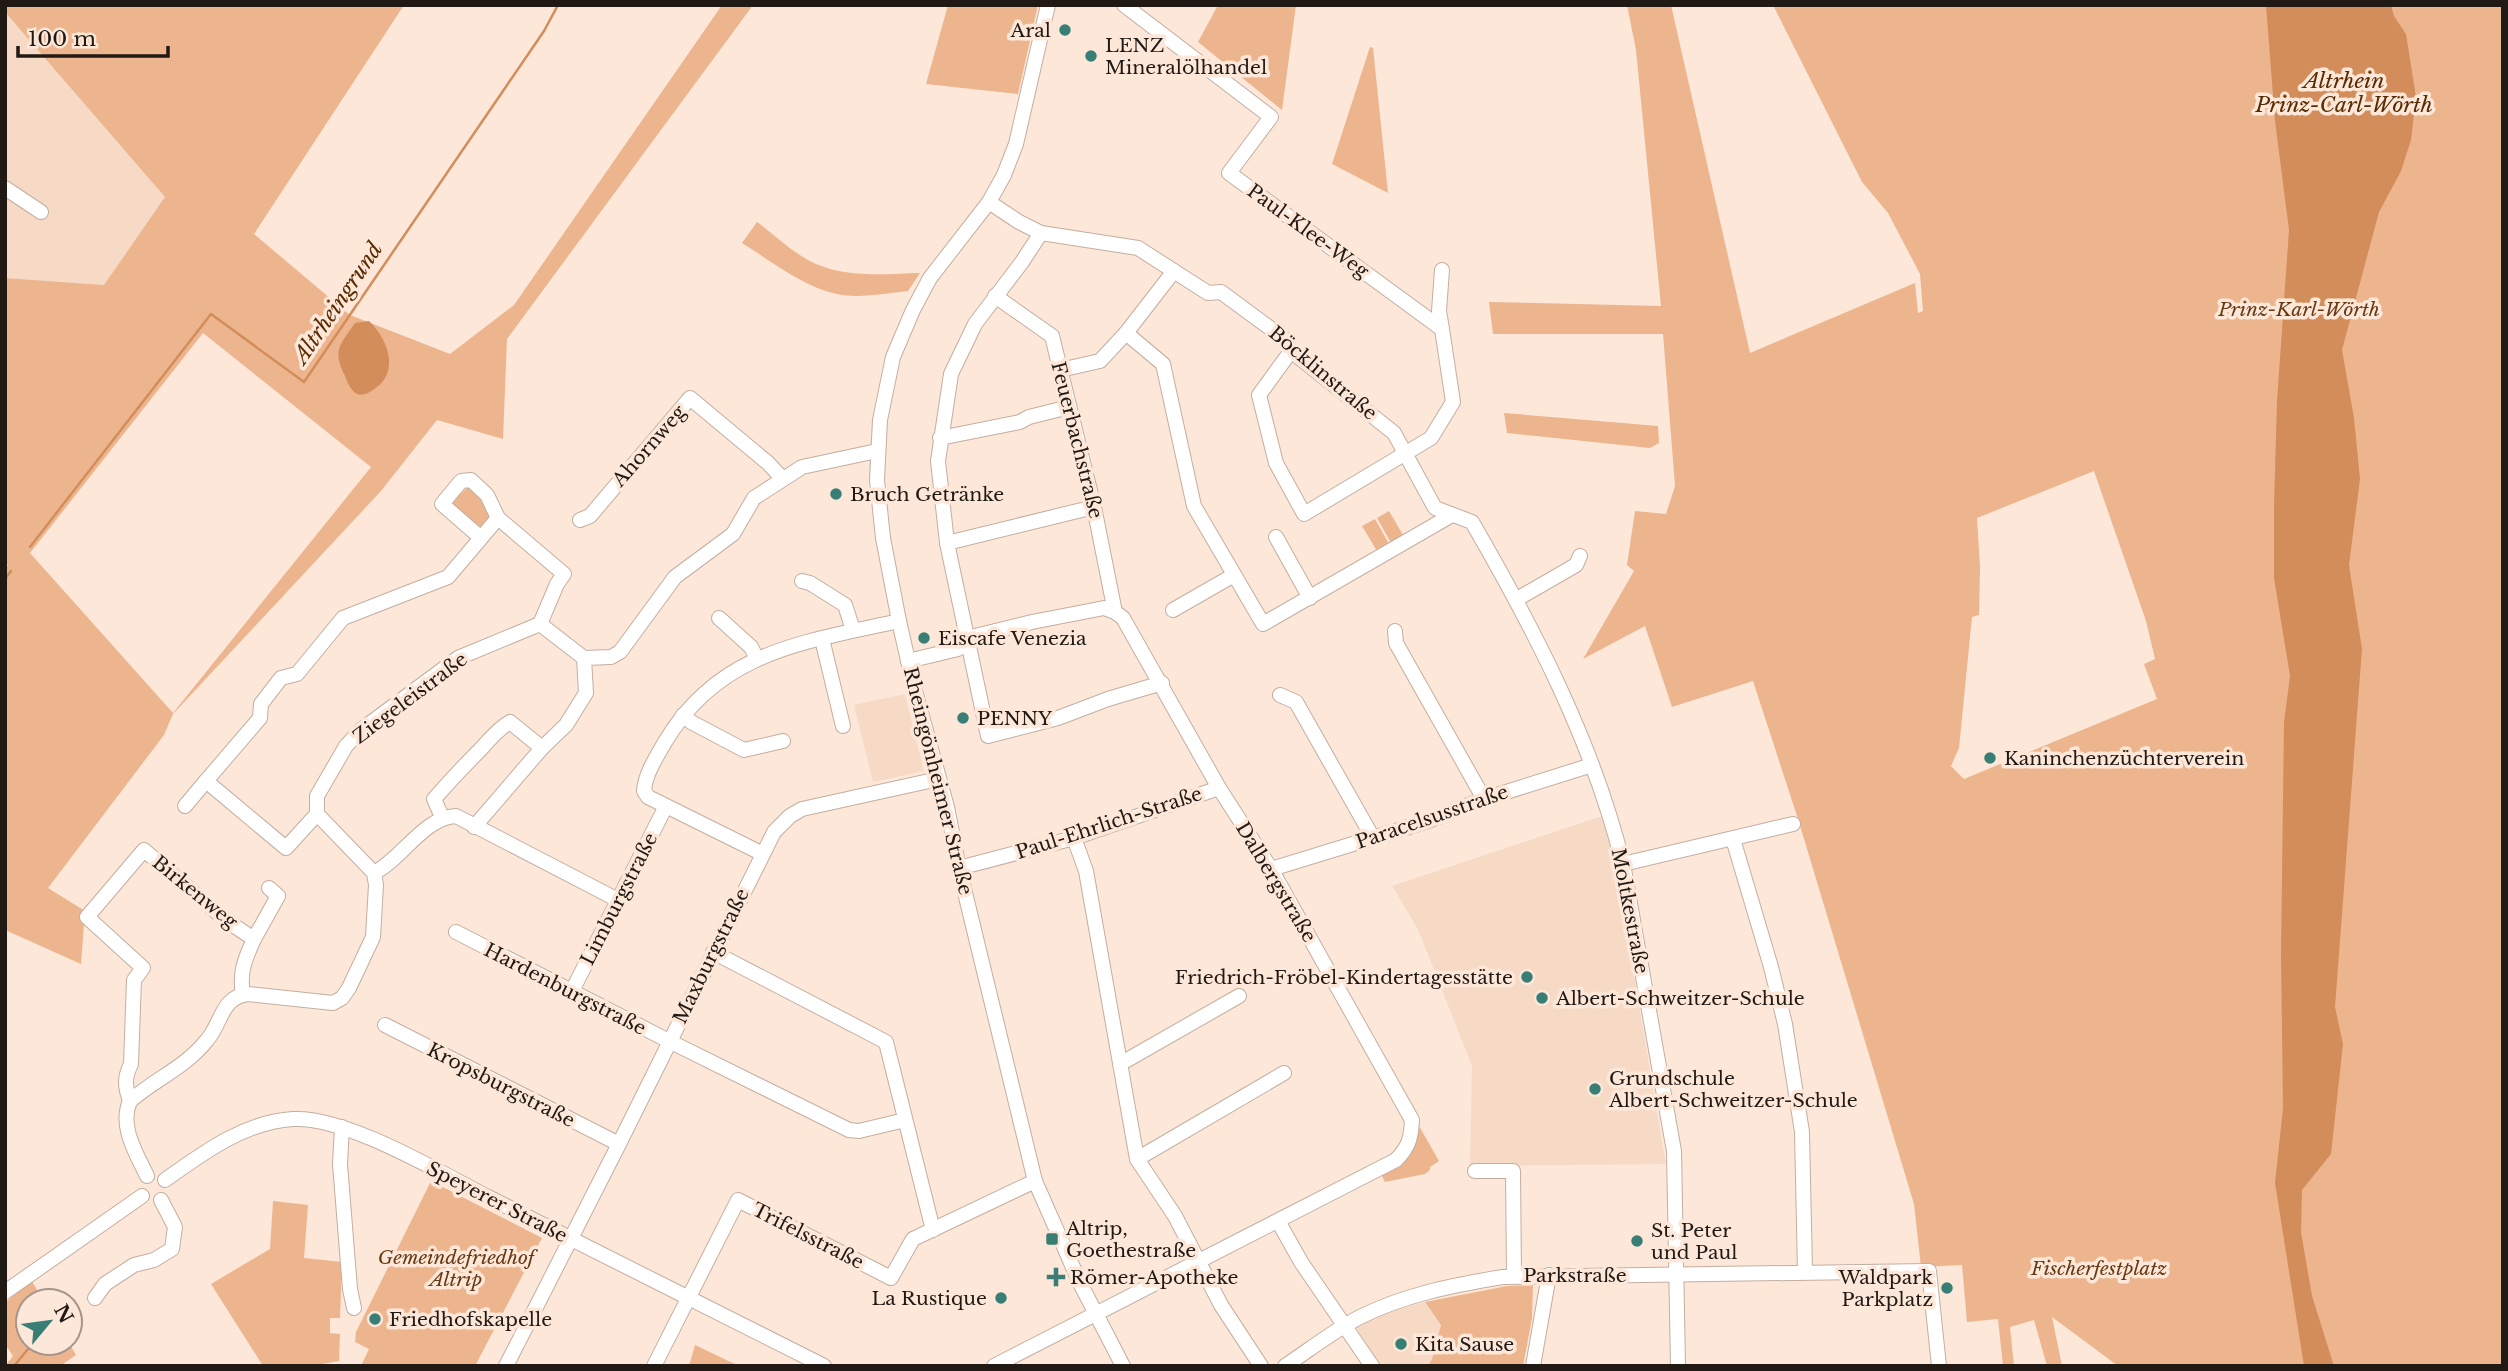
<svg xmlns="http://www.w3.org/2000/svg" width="2508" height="1371" viewBox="0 0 2508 1371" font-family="'Libre Baskerville',serif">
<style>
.built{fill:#f6dac6}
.green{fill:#edb58e;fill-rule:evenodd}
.water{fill:#d28d5a}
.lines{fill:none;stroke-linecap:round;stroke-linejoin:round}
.stream{stroke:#d28d5a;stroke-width:2.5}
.minor-casing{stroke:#c3aea0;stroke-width:16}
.minor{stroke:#fff;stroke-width:14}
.poi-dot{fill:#387e75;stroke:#fde7d9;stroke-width:2.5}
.labels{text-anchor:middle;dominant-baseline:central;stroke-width:7;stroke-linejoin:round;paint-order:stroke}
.poi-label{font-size:19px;fill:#211914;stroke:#fde7d9;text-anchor:start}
.street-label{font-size:19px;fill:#211914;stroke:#fde7d9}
.park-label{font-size:19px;font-style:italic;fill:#673913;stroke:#fde7d9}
.water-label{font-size:21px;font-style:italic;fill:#582b01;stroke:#fde7d9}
</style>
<rect width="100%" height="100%" fill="#fde7d9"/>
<g class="built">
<path d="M5 12 166 197 104 285 5 278Z"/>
<path d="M905 694 924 771 873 782 854 705Z"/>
<path d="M1602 816 1615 865 1666 1164 1470 1166 1472 1066 1418 929 1392 886Z"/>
<path d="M1425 1302 1441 1325 1432 1359 1428 1366H1381L1355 1326 1397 1310Z"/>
</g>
<g class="green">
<path d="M5 5H404L254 234 350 315 450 354 514 305 722 5H753L507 339 503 439 437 420 381 491 173 714 164 735 48 888 85 911 81 964 5 930V569L8 565 5 563V278L104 285 165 197 5 12ZM203 333 371 467 173 713 30 553Z"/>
<path d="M948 5H1038L1018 94 926 84Z"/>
<path d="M1218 5H1296L1282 110 1198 42Z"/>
<path d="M1627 5H1671L1750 353 1915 283 1918 313 1923 311 1920 274 1888 213 1862 182 1773 5H2503V1366H2118L2052 1317 2062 1366H2047L2034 1320 2010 1327 2014 1366H2003L1998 1319 1967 1322 1962 1265 1921 1267 1914 1204 1798 819 1753 681 1672 707 1645 626 1583 659 1634 571 1627 565 1635 511 1666 514 1675 486 1663 334H1493L1489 302 1661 306 1636 50ZM2094 471 2146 621 2155 659 2144 664 2157 699 1964 779 1951 766 1959 748 1972 617 1979 615 1980 567 1977 518Z"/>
<path d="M1370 47 1373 48 1388 193 1332 164Z"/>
<path d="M757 222C775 235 795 255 816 264 849 278 886 274 920 273L908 291C886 293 859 299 837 294 803 287 771 261 742 243Z"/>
<path d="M1504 413 1658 426 1659 443 1650 448 1507 433Z"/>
<path d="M469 486 488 502 496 519 481 535 450 504Z"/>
<path d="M1389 511 1403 535 1391 543 1377 518Z"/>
<path d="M1375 519 1389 544 1377 551 1362 526Z"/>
<path d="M1419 1126 1439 1161 1430 1167V1170L1425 1174 1385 1182 1381 1174 1400 1164 1411 1153Z"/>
<path d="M431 1181 542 1238 475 1366H361L369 1349 355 1342 356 1332Z"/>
<path d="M273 1201 308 1205 304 1258 342 1262 340 1318H330V1333L340 1334 339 1361 311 1366H263L211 1284 270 1249Z"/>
<path d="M31 1280 44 1301H28V1343H69L76 1355 60 1366H5L13 1356 5 1344V1303Z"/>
<path d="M1533 1285 1532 1318 1523 1366H1428L1432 1359 1441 1325 1425 1302 1507 1286Z"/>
<path d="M695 1345 739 1366H689Z"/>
</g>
<g class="water">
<path d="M2266 5H2391L2394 16 2406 34 2416 97 2411 140 2401 171 2379 212 2342 350 2354 418 2360 479 2349 565 2362 649 2335 1007 2343 1044 2331 1154 2302 1190 2301 1232 2312 1296 2334 1366H2304L2275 1183 2283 1108 2281 955 2284 722 2290 676 2274 578V506L2277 401 2289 230 2275 121Z"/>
<path d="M369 321C388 339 401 373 373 390 369 393 362 396 357 394 351 391 347 382 345 376 332 350 340 345 355 323Z"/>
</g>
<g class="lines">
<g class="stream">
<path d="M30 547 211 314 304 382 544 31 558 5"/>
<path d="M5 579 11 571"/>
<path d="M14 1366 33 1343"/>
</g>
<defs>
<g id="minor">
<path d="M1048 5 1016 144 1004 175 989 202 930 278 913 310 893 357 880 420 877 480 883 538 899 621 914 687 947 807 959 868 1035 1181 1080 1283 1123 1366"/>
<path d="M1124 5 1271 117 1229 173 1442 329 1453 402 1431 438 1304 514 1276 463 1259 395 1291 351"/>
<path d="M5 188 41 212"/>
<path d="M989 202 1019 222 1041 233 1138 248 1208 293 1221 292 1286 340 1291 351 1394 433 1435 508 1472 522C1534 629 1593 742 1623 864L1674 1151 1678 1366"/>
<path d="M1041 233 1022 262 975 324 951 374 938 461 947 543 988 736 1058 718 1108 699 1162 683"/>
<path d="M1442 270 1439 311 1442 329"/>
<path d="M995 296 1052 336 1094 507 1115 612"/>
<path d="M1126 333 1163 364 1194 506 1263 624 1452 515"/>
<path d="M1060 370 1100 361 1126 333 1174 271"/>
<path d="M940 438 1020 422 1029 417 1069 407"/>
<path d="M498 518 481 538 442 504 461 481 471 480 487 495 498 518 564 574 557 584 540 624"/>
<path d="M580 520 590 516 690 398 768 463 782 478"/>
<path d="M1276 537 1310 598"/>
<path d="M947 543 1094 507"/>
<path d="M802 581 810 583 845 605 853 630"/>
<path d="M1517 599 1576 565 1580 556"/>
<path d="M1173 610 1234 575"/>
<path d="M719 618 751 647 756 657"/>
<path d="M1395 631 1396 643 1484 799"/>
<path d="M822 639 843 726"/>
<path d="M908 661 958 649 975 636 1032 622 1104 608 1115 612 1123 618 1219 788 1271 869 1412 1120C1411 1138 1409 1147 1396 1160L994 1366"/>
<path d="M1280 695 1296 702 1373 838"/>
<path d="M683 715 691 722 744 750 783 741"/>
<path d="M185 806 206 781"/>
<path d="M317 814 286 848 206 781 260 718 261 704 281 678 297 674 343 618 448 577 481 538"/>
<path d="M442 817 434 799C448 783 462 768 477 753 488 742 496 730 510 722L542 748 566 725 586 693 584 658"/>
<path d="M474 827 542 748"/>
<path d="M1074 838 1086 871 1137 1159 1175 1216 1221 1305 1261 1366"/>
<path d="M1733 839 1771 967 1785 1024 1802 1132 1805 1272"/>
<path d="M761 853 648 797 644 791C645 774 657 756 665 742 719 651 805 642 899 621"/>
<path d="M1623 864 1793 824"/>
<path d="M959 868 1074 838 1219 788"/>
<path d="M1271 869 1428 821 1484 799 1592 765"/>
<path d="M374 873C403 858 423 818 456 816L618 900"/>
<path d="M456 932 669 1041 849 1130 859 1131 905 1120"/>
<path d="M254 939 278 896 269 888"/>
<path d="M713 952 886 1042 933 1230"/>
<path d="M572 991 666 806"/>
<path d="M385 1025 619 1144"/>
<path d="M1120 1064 1239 996"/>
<path d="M130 1101C125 1087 124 1078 131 1064L134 980 143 968 87 917 144 850 227 921 254 939C245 959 239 972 243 995"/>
<path d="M342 1127 340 1164 350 1289 354 1308"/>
<path d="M1137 1159 1284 1073"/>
<path d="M1475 1171H1513L1514 1275"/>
<path d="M147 1176C136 1153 119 1126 130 1101 155 1079 186 1067 207 1040 222 1023 221 997 248 994L333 1003 342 998 349 988 373 937 376 885 374 873 317 814V796L346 746 361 730 458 658 540 624 584 658 611 657 620 652 675 577 733 534 754 498 802 467 877 451"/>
<path d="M165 1180C203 1153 244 1122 293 1119 346 1116 439 1172 488 1197 600 1253 712 1310 824 1366"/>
<path d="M1278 1221 1301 1262 1372 1366"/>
<path d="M5 1292 142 1196"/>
<path d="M95 1298 105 1284 134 1265 154 1260 172 1249 175 1227 161 1200"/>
<path d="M506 1366 619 1144 774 832 790 816 802 809 938 779"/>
<path d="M654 1366 738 1200 891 1278 913 1239 1035 1181"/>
<path d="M1285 1366C1309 1350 1332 1332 1358 1318 1403 1295 1453 1285 1503 1277L1929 1271 1939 1366"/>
<path d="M1533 1366 1549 1275"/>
</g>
</defs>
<use href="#minor" class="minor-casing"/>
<use href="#minor" class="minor"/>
</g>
<g class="poi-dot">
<circle cx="1065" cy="30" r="7"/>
<circle cx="1091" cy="56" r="7"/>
<circle cx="836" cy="494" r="7"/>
<circle cx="924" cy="638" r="7"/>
<circle cx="963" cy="718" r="7"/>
<circle cx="1990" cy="758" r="7"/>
<circle cx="1527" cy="977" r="7"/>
<circle cx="1542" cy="998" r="7"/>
<circle cx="1595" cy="1089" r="7"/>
<rect x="1045" y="1232" width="14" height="14" rx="3.5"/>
<circle cx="1637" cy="1241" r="7"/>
<path d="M1052.5 1266.5h7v7h7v7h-7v7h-7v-7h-7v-7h7z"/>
<circle cx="1947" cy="1288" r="7"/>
<circle cx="1001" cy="1298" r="7"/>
<circle cx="375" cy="1319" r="7"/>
<circle cx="1401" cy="1344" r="7"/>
</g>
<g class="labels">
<g class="poi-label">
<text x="1051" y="30" text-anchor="end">Aral</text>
<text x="1105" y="45">LENZ<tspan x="1105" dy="22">Mineralölhandel</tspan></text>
<text x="850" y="494">Bruch Getränke</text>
<text x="938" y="638">Eiscafe Venezia</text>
<text x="977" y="718">PENNY</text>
<text x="2004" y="758">Kaninchenzüchterverein</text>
<text x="1513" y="977" text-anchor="end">Friedrich-Fröbel-Kindertagesstätte</text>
<text x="1556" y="998">Albert-Schweitzer-Schule</text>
<text x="1609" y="1078">Grundschule<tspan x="1609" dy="22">Albert-Schweitzer-Schule</tspan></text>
<text x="1066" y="1228">Altrip,<tspan x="1066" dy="22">Goethestraße</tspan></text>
<text x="1651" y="1230">St. Peter<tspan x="1651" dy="22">und Paul</tspan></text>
<text x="1070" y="1277">Römer-Apotheke</text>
<text x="1933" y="1277" text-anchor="end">Waldpark<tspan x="1933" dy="22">Parkplatz</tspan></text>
<text x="987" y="1298" text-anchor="end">La Rustique</text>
<text x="389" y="1319">Friedhofskapelle</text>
<text x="1415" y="1344">Kita Sause</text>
</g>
<g class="street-label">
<text transform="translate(1308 231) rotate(36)">Paul-Klee-Weg</text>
<text transform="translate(1323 373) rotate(40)">Böcklinstraße</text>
<text transform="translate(1077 440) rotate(76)">Feuerbachstraße</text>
<text transform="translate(649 446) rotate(-49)">Ahornweg</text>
<text transform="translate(410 698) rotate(-37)">Ziegeleistraße</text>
<text transform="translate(938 781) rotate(76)">Rheingönheimer Straße</text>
<text transform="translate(1432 817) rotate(-19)">Paracelsusstraße</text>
<text transform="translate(1109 823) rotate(-18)">Paul-Ehrlich-Straße</text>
<text transform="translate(1276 882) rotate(59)">Dalbergstraße</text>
<text transform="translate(195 892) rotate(39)">Birkenweg</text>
<text transform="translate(619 899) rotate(-63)">Limburgstraße</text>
<text transform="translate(1630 911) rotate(79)">Moltkestraße</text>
<text transform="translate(711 956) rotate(-64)">Maxburgstraße</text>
<text transform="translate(565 989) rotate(27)">Hardenburgstraße</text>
<text transform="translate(501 1085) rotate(27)">Kropsburgstraße</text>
<text transform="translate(497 1202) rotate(27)">Speyerer Straße</text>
<text transform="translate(808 1236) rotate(27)">Trifelsstraße</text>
<text x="1575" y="1275">Parkstraße</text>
</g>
<g class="park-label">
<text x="2299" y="309">Prinz-Karl-Wörth</text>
<text x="456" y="1257">Gemeindefriedhof<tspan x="456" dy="22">Altrip</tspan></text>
<text x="2099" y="1268">Fischerfestplatz</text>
</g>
<g class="water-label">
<text x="2344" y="81">Altrhein<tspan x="2344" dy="24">Prinz-Carl-Wörth</tspan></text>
<text transform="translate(338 303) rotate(-56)">Altrheingrund</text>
</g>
</g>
<rect width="2508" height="1371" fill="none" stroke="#211914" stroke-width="14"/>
<g transform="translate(49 1322) rotate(61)"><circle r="33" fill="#fde7d9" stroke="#a5958a" stroke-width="2"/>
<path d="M0-5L12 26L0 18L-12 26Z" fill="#387e75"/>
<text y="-10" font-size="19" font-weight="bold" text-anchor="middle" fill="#211914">N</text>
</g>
<path d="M18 46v10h150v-10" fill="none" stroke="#211914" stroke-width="3.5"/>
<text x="28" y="46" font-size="21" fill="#211914" stroke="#fde7d9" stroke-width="5" paint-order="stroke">100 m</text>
</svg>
